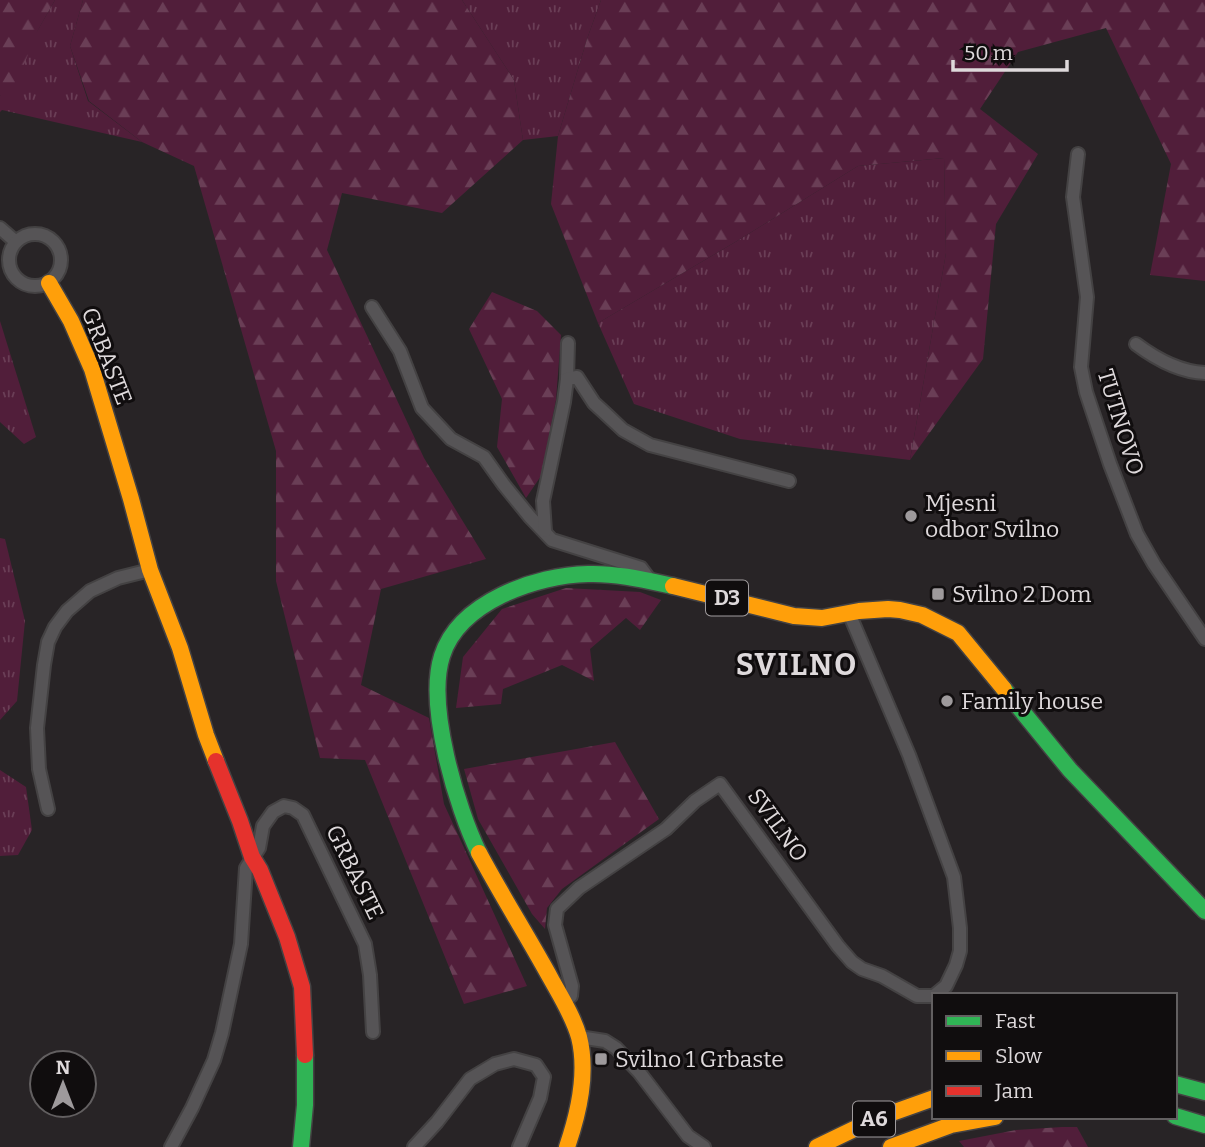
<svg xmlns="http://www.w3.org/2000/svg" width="1205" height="1147" viewBox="0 0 1205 1147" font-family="Bitter,serif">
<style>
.grass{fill:url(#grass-tufts)}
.forest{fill:url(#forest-firs)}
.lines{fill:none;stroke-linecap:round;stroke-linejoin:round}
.street-casing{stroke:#444243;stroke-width:16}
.fast-casing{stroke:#444243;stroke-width:19}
.slow-casing{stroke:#444243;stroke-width:19}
.jam-casing{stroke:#444243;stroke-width:19}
.street{stroke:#565456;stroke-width:12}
.fast{stroke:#30b455;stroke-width:16}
.slow{stroke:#ff9f0a;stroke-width:16}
.jam{stroke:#e5322d;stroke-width:16}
.poi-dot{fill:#9e9a9c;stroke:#100d0e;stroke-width:2.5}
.labels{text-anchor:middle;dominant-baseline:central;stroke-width:6;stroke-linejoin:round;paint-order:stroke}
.shield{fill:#100d0e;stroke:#a09c9e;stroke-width:2}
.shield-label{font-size:21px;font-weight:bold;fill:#ded9db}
.street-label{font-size:23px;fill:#ded9db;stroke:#100d0e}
.poi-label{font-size:23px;fill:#ded9db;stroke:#100d0e;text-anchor:start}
.district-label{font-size:30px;font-weight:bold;letter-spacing:2px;fill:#ded9db;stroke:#100d0e}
</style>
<defs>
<pattern id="grass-tufts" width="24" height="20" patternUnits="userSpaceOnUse" patternTransform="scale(1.75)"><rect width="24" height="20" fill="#511e3a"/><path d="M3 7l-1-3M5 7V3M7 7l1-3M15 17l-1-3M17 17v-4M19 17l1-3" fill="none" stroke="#6a3e56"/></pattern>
<pattern id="forest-firs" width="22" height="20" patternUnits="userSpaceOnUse" patternTransform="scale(1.75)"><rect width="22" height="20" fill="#511e3a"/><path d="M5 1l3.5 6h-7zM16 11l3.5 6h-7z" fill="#6a3e56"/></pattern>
</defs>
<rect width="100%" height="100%" fill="#282426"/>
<g class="grass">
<path d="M55 0H83L70 46 88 101 142 142 2 110 0 112V96Z"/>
<path d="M462 0H601L587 39 558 136 523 140 514 80Z"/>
<path d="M944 158 946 253 910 460 740 439 634 404 598 323 737 241 858 166Z"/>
<path d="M0 321 36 437 24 444 0 422Z"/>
<path d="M0 538 5 539 25 621 17 701 0 720Z"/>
<path d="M0 770 26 787 32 830 18 855 0 856Z"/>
</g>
<g class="forest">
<path d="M0 0H55L38 30 12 94H2L0 96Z"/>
<path d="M83 0H462L514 80 523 140 442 213 342 193 327 250 424 458 486 559 381 589 361 685 429 718 444 804 527 986 464 1004 365 760 320 758 276 581V451L194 166 142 142 89 101 70 46Z"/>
<path d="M601 0H1205V281L1150 275 1171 164 1106 28 1018 52 980 109 1038 154 996 224 983 359 910 460 946 253 944 158 858 166 737 241 598 323 551 204 558 136 587 39Z"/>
<path d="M492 292 537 311 561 335 556 400 541 476 526 498 497 447 502 399 469 329Z"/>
<path d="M566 588 640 592 661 600 640 630 626 618 590 649 594 681 562 665 503 689 501 704 456 708 463 657 502 609Z"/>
<path d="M615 742 659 819 562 889 547 908 545 929 532 914 478 819 464 769Z"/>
<path d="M1062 1127H1077L1088 1147H964L959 1141 1016 1130Z"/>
</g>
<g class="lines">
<defs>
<g id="street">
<path d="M1078 154 1073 197 1087 297 1081 367 1086 392 1110 464 1137 534 1154 564 1205 639"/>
<path d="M0 228 16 242"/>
<circle cx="35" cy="260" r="26"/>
<path d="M372 307 400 351 422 408 451 439 484 457 504 485 530 517 552 540 641 568 650 580"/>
<path d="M1136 344C1156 359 1179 372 1205 373"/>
<path d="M567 379 568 343"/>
<path d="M545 531 543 501 564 402 567 379 577 377 594 403 606 414 623 430 650 445 789 481"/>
<path d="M849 613 909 755 954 877 960 928V951L956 965 946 986 935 995"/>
<path d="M48 809 39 769 37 728 44 665 48 642 55 627 67 611 90 591 118 578 150 570"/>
<path d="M564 1001 571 996 572 986 555 925 557 909 579 888 666 829 695 801 720 784 838 946 852 962 862 969 882 976 917 996H934"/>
<path d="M579 1037 605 1041 616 1048 639 1072 688 1136 704 1147"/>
<path d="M171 1147 192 1108 214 1060 222 1033 241 944 246 868 259 848 263 826 273 812 284 806 293 808 303 815 365 944 370 975 373 1032"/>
<path d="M414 1147 437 1122 470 1079 495 1064 514 1059 536 1065 544 1077 540 1098 519 1147"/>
</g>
<g id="fast">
<path d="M1004 689 1070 770 1205 911"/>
<path d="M479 853C457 808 426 706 442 656 459 602 536 575 588 574 616 573 645 580 673 586"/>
<path d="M1175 1084 1205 1092"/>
<path d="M1175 1116 1205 1125"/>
<path d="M301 1147 305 1105V1055"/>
</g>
<g id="slow">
<path d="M49 283 71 321 92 369 131 499 150 570 180 648 206 735 216 761"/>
<path d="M673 586 794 616 822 618 859 611 888 609 900 610 922 615 958 633 1004 689"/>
<path d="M479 853C502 896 528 937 551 979 561 997 573 1016 579 1037 588 1073 579 1112 567 1147"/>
<path d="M817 1147 875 1119 934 1098"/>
<path d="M891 1147 951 1125 995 1117"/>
</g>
<path id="jam" d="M216 761 240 821 252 857 260 870 287 937 302 987 305 1055"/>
</defs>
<use href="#street" class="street-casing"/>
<use href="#fast" class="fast-casing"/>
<use href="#slow" class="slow-casing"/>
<use href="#jam" class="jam-casing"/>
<use href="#street" class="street"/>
<use href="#fast" class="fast"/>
<use href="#slow" class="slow"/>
<use href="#jam" class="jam"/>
</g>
<g class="poi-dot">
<circle cx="911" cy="516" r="7"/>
<rect x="931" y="587" width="14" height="14" rx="3.5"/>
<circle cx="947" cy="701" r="7"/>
<rect x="594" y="1052" width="14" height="14" rx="3.5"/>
</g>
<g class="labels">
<g class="shield">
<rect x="706" y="580.5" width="42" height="35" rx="5"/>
<rect x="853" y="1101.5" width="42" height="35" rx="5"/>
</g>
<g class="shield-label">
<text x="727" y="598">D3</text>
<text x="874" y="1119">A6</text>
</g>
<g class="street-label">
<text transform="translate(107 356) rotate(69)">GRBASTE</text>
<text transform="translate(1121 422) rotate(73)">TUTNOVO</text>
<text transform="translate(778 825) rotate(54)">SVILNO</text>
<text transform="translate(355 872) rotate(64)">GRBASTE</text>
</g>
<g class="poi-label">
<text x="925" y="503">Mjesni<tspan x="925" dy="26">odbor Svilno</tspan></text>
<text x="952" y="594">Svilno 2 Dom</text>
<text x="961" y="701">Family house</text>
<text x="615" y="1059">Svilno 1 Grbaste</text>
</g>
<g class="district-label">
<text x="797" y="665">SVILNO</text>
</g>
</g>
<rect x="932" y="993" width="245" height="126" fill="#100d0e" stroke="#625f60" stroke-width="2"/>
<rect x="946" y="1016" width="35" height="10" fill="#30b455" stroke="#625f60" stroke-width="2"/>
<text x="995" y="1028" font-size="21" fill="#ded9db">Fast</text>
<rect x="946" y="1051" width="35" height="10" fill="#ff9f0a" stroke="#625f60" stroke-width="2"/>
<text x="995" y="1063" font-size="21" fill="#ded9db">Slow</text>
<rect x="946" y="1086" width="35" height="10" fill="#e5322d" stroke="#625f60" stroke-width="2"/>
<text x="995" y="1098" font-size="21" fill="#ded9db">Jam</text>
<g transform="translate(63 1084)"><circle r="33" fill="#100d0e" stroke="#625f60" stroke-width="2"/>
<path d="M0-5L12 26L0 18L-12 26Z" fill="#9e9a9c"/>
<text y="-10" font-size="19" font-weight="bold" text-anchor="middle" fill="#ded9db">N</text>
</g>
<path d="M953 60v10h114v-10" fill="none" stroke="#ded9db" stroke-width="3.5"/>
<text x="964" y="60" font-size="21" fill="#ded9db" stroke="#100d0e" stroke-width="5" paint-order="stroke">50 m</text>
</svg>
